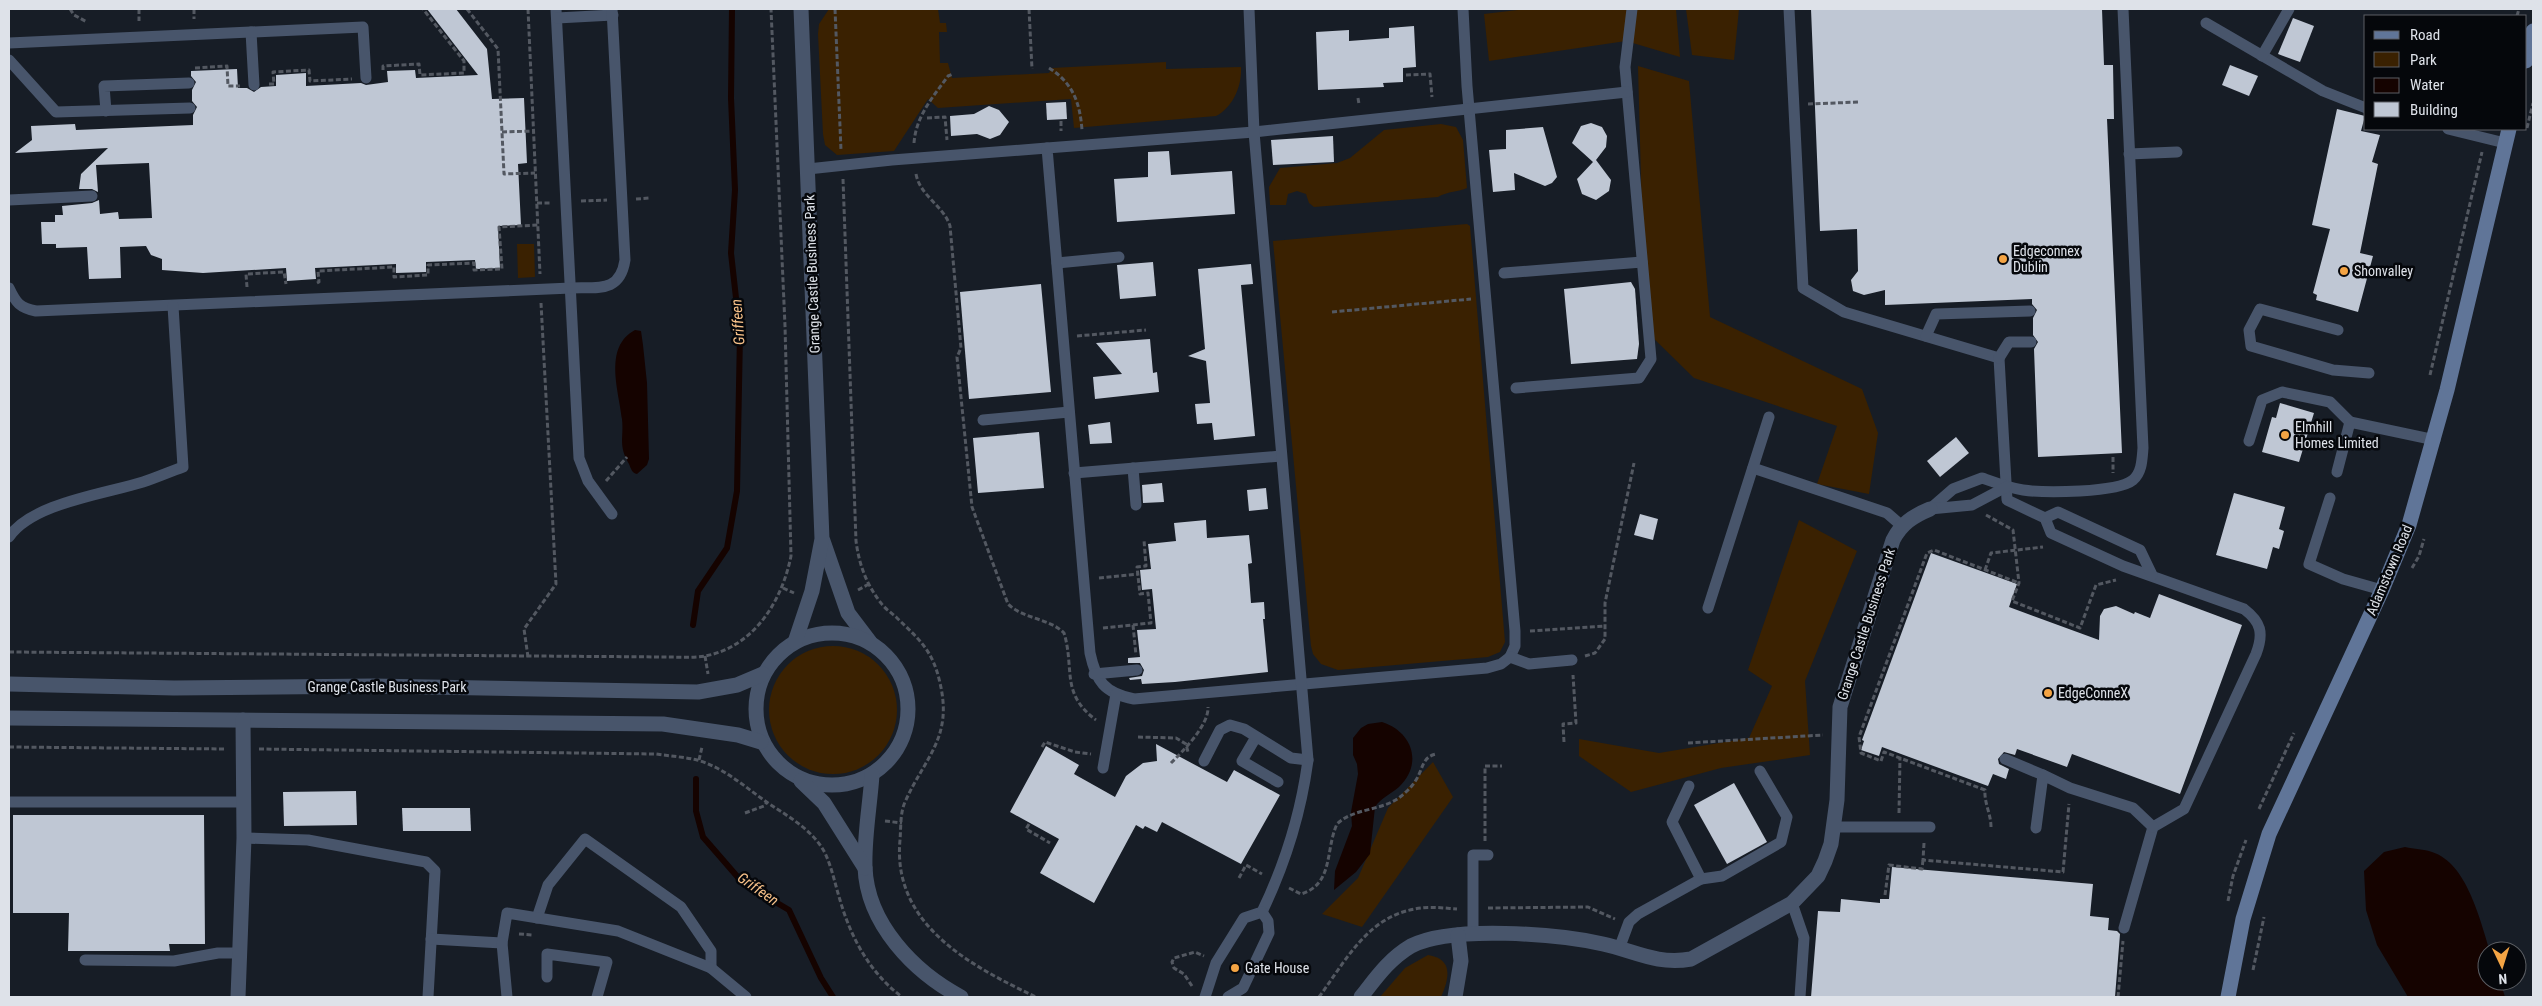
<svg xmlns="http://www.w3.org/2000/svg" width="2542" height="1006" viewBox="0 0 2542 1006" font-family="'Roboto Condensed',sans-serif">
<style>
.green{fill:#3a2101}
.water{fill:#150300}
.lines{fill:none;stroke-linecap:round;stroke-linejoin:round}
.stream{stroke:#150300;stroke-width:6}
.building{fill:#bfc7d4}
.path{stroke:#535861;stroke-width:3;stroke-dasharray:5 2.5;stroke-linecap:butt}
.lane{stroke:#48556b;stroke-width:11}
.street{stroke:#48556b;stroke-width:15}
.secondary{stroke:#607598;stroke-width:15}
.poi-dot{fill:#f4a444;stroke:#05070b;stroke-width:2}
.labels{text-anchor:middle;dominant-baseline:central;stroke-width:5;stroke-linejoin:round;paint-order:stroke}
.poi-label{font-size:14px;fill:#dee2e9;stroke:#05070b;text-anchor:start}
.street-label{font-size:14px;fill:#dee2e9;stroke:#05070b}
.water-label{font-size:15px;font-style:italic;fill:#f7c189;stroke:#05070b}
</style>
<rect width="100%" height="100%" fill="#171d26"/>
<g class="green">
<path d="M829 9H938L940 23H946L947 32H939L940 63H948L952 78 1049 73 1052 68 1166 62V69L1241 67C1242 86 1233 107 1216 116L1074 128 1071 99 938 108 928 99 894 151 837 155 825 145 823 134 818 34 819 24Z"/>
<path d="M1527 9H1676L1680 57 1626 41 1489 61 1484 14Z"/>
<path d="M1686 9H1739L1734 60 1692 55Z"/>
<path d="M1638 66 1689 81 1710 317 1862 389 1878 433 1869 494 1817 484 1837 426 1694 378 1645 330Z"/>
<path d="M1441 124 1456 127 1463 140 1467 188C1459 192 1448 191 1438 197L1314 207 1309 203 1306 194 1297 191 1288 194 1286 205H1270L1269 187 1280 168 1337 163 1350 158 1384 130Z"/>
<path d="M1467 224 1470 226 1505 642 1500 652 1488 657 1338 670 1321 664 1313 654 1311 646 1273 241Z"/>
<path d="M517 244H534L535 277 518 278Z"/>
<path d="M1799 520 1857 551 1805 681 1810 755 1721 768 1631 792 1579 756V739L1659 753 1749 738 1772 686 1748 670Z"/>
<circle cx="833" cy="710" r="64"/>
<path d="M1433 762 1453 797 1362 927 1322 914 1358 878 1388 808Z"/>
<path d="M1428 955C1454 959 1449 979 1441 997H1380L1405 968Z"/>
</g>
<g class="water">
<path d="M635 330 641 331 643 345 647 383 649 459 647 465 637 474C632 473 631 469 629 464 618 445 624 438 622 419 619 391 603 347 635 330Z"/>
<path d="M1382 722C1413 732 1423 764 1399 787 1391 794 1381 798 1375 807L1370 854 1356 872 1334 890 1335 871 1352 826 1351 812 1358 774 1357 764 1353 755V738L1361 728 1368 724Z"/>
<path d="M2405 847C2414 849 2424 849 2432 852 2467 863 2480 920 2490 951H2487V981H2500L2505 997H2408L2377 945 2366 910 2364 871 2384 852Z"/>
</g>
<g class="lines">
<g class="stream">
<path d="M693 625 698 591 727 548 737 491 740 334 731 253 735 190 731 98 732 9"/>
<path d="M696 779V811L703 837 742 882 789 910 821 978 833 997"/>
</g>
</g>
<g class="building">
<path d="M427 9H456L487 49 492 99 524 98 527 163 518 164 521 225 498 226 500 268 476 269 475 260 426 262V272L396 273V264L315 268 316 279 287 281 286 268 203 273 162 270V259L151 255 146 246 120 247 121 278 89 279 87 247 56 248V244H42L41 222H55V215H63L62 206 92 203 99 200 100 214 118 212 119 219 152 218 149 163 96 165 98 192 92 189H79L81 174 108 148 15 153 32 140 31 126 75 124 76 130 193 125V115L197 107 192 101V90L196 82 191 76V71L237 69 238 88H247L254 92 261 87 276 86V75L306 73V86L361 83 366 85 388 82 387 71 415 70 416 78 478 75Z"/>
<path d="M1811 9H2102L2104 65H2113L2114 119H2107L2122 453 2038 457 2034 349 2038 342 2033 335V318L2037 310 2032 304V299L1885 305V290L1864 295 1853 291 1851 280 1858 271 1857 229 1820 231Z"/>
<path d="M2293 18 2314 26 2300 62 2278 54Z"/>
<path d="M1414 26 1416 67 1403 68V82L1383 83 1384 87 1318 90 1316 32 1349 30V41L1389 38V28Z"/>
<path d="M2230 65 2258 76 2249 96 2222 85Z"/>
<path d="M1066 102 1067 119 1047 120 1046 103Z"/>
<path d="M989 106 999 110 1009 122 1000 135 990 139 977 134 951 136 950 116 974 114Z"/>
<path d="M2337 109 2365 116 2361 131 2380 135 2372 162 2378 164 2360 253 2373 256 2358 312 2316 300 2317 295 2313 293 2330 229 2312 225Z"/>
<path d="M1591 123 1602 127 1607 136 1606 147 1596 160 1611 180 1609 191 1596 200 1582 194 1577 179 1593 162 1572 143 1581 126Z"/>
<path d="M1543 127 1557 177 1552 183 1545 186 1514 173 1515 190 1493 192 1489 150 1506 149V130Z"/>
<path d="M1333 136 1334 162 1273 165 1271 140Z"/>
<path d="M1169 151 1171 175 1232 171 1235 214 1117 222 1114 179 1148 177V152Z"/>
<path d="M1153 262 1156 296 1120 299 1117 265Z"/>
<path d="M1251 264 1253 284 1241 285 1255 436 1214 440 1212 423 1197 424 1195 404 1210 403 1206 361 1188 356 1205 349 1198 269Z"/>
<path d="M1631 282 1635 289 1639 344 1637 359 1571 364 1564 289Z"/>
<path d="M1041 284 1051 392 969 399 960 292Z"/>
<path d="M1150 339 1153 373 1157 372 1159 392 1095 399 1093 377 1122 374 1096 343Z"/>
<path d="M2280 403 2314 413 2299 462 2262 452 2272 417 2276 418Z"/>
<path d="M1110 422 1112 443 1090 444 1088 425Z"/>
<path d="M1039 432 1044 488 978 493 973 438Z"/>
<path d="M1956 437 1969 453 1940 477 1927 461Z"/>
<path d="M1162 483 1164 502 1143 503 1142 485Z"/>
<path d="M1266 488 1268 509 1249 511 1247 490Z"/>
<path d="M2234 493 2285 507 2279 529 2284 531 2279 549 2273 547 2267 569 2216 555Z"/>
<path d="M1640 514 1658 519 1653 540 1634 535Z"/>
<path d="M1206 520 1207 538 1249 535 1252 563 1248 564 1251 603 1264 602 1265 619H1263L1268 672 1175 682 1142 684 1141 679 1130 680 1129 678 1142 676 1144 670 1140 663H1128V658L1140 657 1137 630 1156 629 1152 589 1142 590 1140 570 1151 569 1148 544 1176 541 1174 523Z"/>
<path d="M1931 553 2017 584 2009 607 2099 640 2100 616 2104 609 2116 606 2134 614 2135 612 2150 618 2159 594 2242 625 2180 794 2072 754 2067 767 2017 749 2015 755 2004 752 1998 759 1999 764 2009 769 2006 779 1993 774 1988 786 1882 747 1879 756 1861 750 1864 741 1862 740Z"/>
<path d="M1156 744 1227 782 1234 770 1280 795 1241 864 1162 822 1157 832 1145 826 1143 829 1136 825 1094 903 1040 873 1059 839 1010 812 1046 746 1079 765 1074 774 1115 797 1126 776 1143 763 1157 761Z"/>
<path d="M1734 783 1767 842 1727 864 1694 805Z"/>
<path d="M356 791 357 825 284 826 283 792Z"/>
<path d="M402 808H470L471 831H403Z"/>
<path d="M13 815H204L205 944H169L170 951H68L69 913H13Z"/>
<path d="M1892 867 2093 884 2090 916 2109 918 2108 930 2117 931 2120 934 2115 997H1811L1818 911 1840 912 1841 899 1880 903V899H1889Z"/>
</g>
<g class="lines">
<g class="path">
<path d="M70 9 74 15 87 22"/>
<path d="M139 9V21"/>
<path d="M194 9V19"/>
<path d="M467 9 498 49 504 174 535 173"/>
<path d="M528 9 540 274"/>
<path d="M835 9 841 150"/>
<path d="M1029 9 1032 69"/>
<path d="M2517 16 2519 9"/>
<path d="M195 68 227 66 228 86H240"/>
<path d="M1049 68C1073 83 1080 103 1082 130"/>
<path d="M383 70V66L419 64 420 75 464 73V61L423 9"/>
<path d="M1406 75 1430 74 1432 97"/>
<path d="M269 84H274L273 72 309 70 310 81 352 79"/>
<path d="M1358 98 1359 104"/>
<path d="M1808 104 1860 102"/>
<path d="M927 118 945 117 947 140"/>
<path d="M1061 121V131"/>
<path d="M2527 128 2533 103"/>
<path d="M502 132 534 131"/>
<path d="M914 143C916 116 933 97 948 76L953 74"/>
<path d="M916 174C920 196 944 206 950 226L961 348 957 357 972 507 1008 604C1023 619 1049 618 1064 633 1075 669 1060 693 1096 720"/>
<path d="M843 179 856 541C859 564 866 584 881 603 885 609 892 613 897 618 920 640 933 651 940 683 953 738 925 757 905 802 900 813 901 828 900 840 892 925 971 966 1036 997"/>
<path d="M636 199 650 198"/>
<path d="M581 201 607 200"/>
<path d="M537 203H552"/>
<path d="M317 283 319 282 318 271 394 267V277L428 275V265L474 263V270L502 269 499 227 538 225"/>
<path d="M247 287 246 274 284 272 286 284"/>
<path d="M1332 312 1471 299"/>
<path d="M1077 336 1146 330"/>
<path d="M2430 375 2482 152"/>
<path d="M2113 457V473"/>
<path d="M606 481 627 457"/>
<path d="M1986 515 2013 530 2019 583 2012 601 2080 628 2096 585 2116 580"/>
<path d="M2412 568 2419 556 2424 539"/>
<path d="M1985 570 1991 553 2043 547"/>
<path d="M1099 578 1138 574"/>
<path d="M783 588 794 593"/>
<path d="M858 590 869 584"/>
<path d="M1133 625 1136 655"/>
<path d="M1103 628 1151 623 1148 593 1140 594 1137 567 1146 566 1144 540"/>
<path d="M1530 631 1605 626"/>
<path d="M9 652 666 657C678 657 692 658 705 656 754 647 782 601 791 556L785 326 771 9"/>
<path d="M705 656 708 674"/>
<path d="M1585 656 1595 653 1605 639V603L1634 463"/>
<path d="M528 657 524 629 556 584 541 303"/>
<path d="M1138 737 1176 738 1186 744 1188 752"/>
<path d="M1564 742 1563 724 1576 723 1573 675"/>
<path d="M1688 743 1823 735"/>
<path d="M9 747 226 749"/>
<path d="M1042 747 1045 742 1075 752 1091 754"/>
<path d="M259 749 656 754C670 756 684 757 697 760 725 768 746 788 768 803 789 817 813 830 825 853 832 868 835 884 840 900 851 938 870 973 902 997"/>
<path d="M699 760 702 747"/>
<path d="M1171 763C1183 751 1209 725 1208 707"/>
<path d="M2259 809 2294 733"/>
<path d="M745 813 764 806 767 802"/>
<path d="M1899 813 1900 757"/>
<path d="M885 821 902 823"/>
<path d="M1029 824 1026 829 1050 843"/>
<path d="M1991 827C1991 814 1984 803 1985 790L1884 752 1881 761 1861 753 1859 737 1927 553 1934 550 2019 583"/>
<path d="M1485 841V766H1502"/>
<path d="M1924 843 1923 860 2063 872 2069 804"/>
<path d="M1239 878 1246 865 1262 874"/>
<path d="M1289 888 1301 894C1334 884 1325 850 1337 824 1353 808 1382 811 1400 797 1406 792 1412 787 1416 780 1423 769 1422 757 1436 754"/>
<path d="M1885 895 1889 865 1922 869 1923 860"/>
<path d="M2228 901 2233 876 2246 840"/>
<path d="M1488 908 1588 907 1615 919"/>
<path d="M519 934 533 935"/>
<path d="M2253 970 2264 917"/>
<path d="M1192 986 1184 974 1174 968 1172 962 1174 958 1195 952 1204 956"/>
<path d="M1319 997C1345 962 1367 917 1415 909 1429 906 1443 908 1457 909"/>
<path d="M2118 997 2123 941"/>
</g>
<g class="lane">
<path d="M556 9 579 458 588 481 612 514"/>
<path d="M1463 9 1467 86 1515 631V646L1510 657"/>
<path d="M1789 9 1803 288 1844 312 1999 358 2007 500 2045 518 2051 533 2123 566 2244 609C2261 622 2264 633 2256 654L2184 809 2153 827 2124 928"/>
<path d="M557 18 613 15"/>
<path d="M2206 23 2323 91 2366 108"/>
<path d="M251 32 254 85"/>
<path d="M9 43 363 27 366 78"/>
<path d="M2262 56 2289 9"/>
<path d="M9 60 56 112 190 108"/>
<path d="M106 111 104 86 189 83"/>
<path d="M2448 129 2505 143"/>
<path d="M2129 154 2177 152"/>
<path d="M808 169 892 160 1047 148"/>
<path d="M9 200 92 196"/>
<path d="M1057 263 1119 257"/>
<path d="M1504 273 1642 262"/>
<path d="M9 288C16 303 20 308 36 311L571 288C598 287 620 293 625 260L612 9"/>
<path d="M2338 330 2260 309 2249 330 2251 346 2333 370 2369 373"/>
<path d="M1926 336 1936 314 2030 311"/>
<path d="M1999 358 2009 342H2031"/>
<path d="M1516 388 1639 378 1651 359 1625 67 1632 9"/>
<path d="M983 420 1069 412"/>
<path d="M2249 441 2262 400 2282 392 2330 402 2350 422"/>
<path d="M1133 468 1136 505"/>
<path d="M1753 468 1887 513 1902 526"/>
<path d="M2337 472 2350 422 2435 440"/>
<path d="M1074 473 1281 456"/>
<path d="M2330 498 2309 564 2343 579 2382 590"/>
<path d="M1930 509 1953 489 1982 478C1996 483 2009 488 2023 490 2044 493 2117 493 2133 480 2142 472 2142 460 2143 448L2123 9"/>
<path d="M1930 509 1972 505 2006 487"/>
<path d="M2045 518 2058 512 2140 550 2152 575"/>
<path d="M9 537C32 503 105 494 143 482 156 478 169 472 183 467L173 306"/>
<path d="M1708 608 1769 417"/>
<path d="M1572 660 1529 664 1510 657 1501 664 1487 668 1134 699C1104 693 1096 681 1090 653L1047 148 1254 132 1627 92"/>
<path d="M1094 674 1137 670"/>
<path d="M1256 737 1242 761 1278 782"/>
<path d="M2005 759 2043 775"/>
<path d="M1204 761 1220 730 1230 725 1244 729 1291 758 1308 760"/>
<path d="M1103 768 1116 694"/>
<path d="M1689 786 1672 822 1701 879"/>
<path d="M9 802H245"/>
<path d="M1834 827H1930"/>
<path d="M2036 828 2043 775 2070 788 2133 808 2153 827"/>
<path d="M244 838 308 840 426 862 435 871 428 997"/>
<path d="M1792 903 1804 938 1800 997"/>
<path d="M537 918 548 885 585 839 681 907 711 951V968"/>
<path d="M1473 935V855H1488"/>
<path d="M431 939 502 943 507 913 618 931 711 968 746 997"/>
<path d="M502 943 507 997"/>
<path d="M1619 949 1629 922 1638 914 1701 879 1722 876 1781 842 1787 817 1760 771"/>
<path d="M85 960 174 961 218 953H239"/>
<path d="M547 977V954L607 962 597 997"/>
<path d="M1205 997 1216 963 1244 918 1262 912C1285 864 1301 813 1308 760L1254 132 1249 9"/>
<path d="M1228 997 1243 988 1269 933 1268 921 1262 912"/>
</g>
<g class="street">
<path d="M823 541 848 613 870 642"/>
<circle cx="832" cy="709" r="76"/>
<path d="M795 642 812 591 822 539 801 9"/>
<path d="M9 684 174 688 373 686 698 692 737 685 763 674"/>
<path d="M9 718 663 724 738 735 761 742"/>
<path d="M872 775C870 805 864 837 865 867 867 924 914 972 961 997"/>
<path d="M801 781 824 803 865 868"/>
<path d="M238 997 244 838 243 720"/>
<path d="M1361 997C1376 978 1389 959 1411 946 1451 925 1559 934 1603 944 1635 951 1656 965 1691 959L1792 903 1818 876 1825 861 1831 844 1837 800 1840 707 1893 540C1901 524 1913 516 1930 509"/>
<path d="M1455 997 1461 961 1458 935"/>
</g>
<g class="secondary">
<path d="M2526 61 2533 31"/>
<path d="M2228 997 2243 919 2269 834 2382 590 2409 525 2447 390 2509 129"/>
</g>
</g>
<g class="poi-dot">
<circle cx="2003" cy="259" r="5"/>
<circle cx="2344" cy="271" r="5"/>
<circle cx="2285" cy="435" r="5"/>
<circle cx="2048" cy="693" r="5"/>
<circle cx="1235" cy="968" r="5"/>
</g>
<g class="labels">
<g class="poi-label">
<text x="2013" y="251">Edgeconnex<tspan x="2013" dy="16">Dublin</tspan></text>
<text x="2354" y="271">Shonvalley</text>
<text x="2295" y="427">Elmhill<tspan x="2295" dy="16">Homes Limited</tspan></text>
<text x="2058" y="693">EdgeConneX</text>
<text x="1245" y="968">Gate House</text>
</g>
<g class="street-label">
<text transform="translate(812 274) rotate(-92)">Grange Castle Business Park</text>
<text transform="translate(2389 570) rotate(-67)">Adamstown Road</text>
<text transform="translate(1866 624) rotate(-72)">Grange Castle Business Park</text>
<text x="387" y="687">Grange Castle Business Park</text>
</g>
<g class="water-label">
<text transform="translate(738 322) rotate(-94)">Griffeen</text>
<text transform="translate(758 889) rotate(35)">Griffeen</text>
</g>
</g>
<rect width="2542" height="1006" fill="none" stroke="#dee2e9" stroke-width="20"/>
<rect x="2364" y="15" width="162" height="115" fill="#05070b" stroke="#5c5f64"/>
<rect x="2374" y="31" width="25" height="8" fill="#607598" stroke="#5c5f64"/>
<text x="2410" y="40" font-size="15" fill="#dee2e9">Road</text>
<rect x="2374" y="52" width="25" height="15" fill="#3a2101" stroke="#5c5f64"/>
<text x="2410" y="65" font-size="15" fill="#dee2e9">Park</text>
<rect x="2374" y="78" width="25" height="15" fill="#150300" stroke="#5c5f64"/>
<text x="2410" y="90" font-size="15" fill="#dee2e9">Water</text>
<rect x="2374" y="102" width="25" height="15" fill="#bfc7d4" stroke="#5c5f64"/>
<text x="2410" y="115" font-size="15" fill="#dee2e9">Building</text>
<g transform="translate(2502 966) rotate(176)"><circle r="24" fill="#05070b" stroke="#5c5f64"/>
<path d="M0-4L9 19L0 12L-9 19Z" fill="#f4a444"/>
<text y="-8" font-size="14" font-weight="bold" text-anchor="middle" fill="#dee2e9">N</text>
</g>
</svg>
